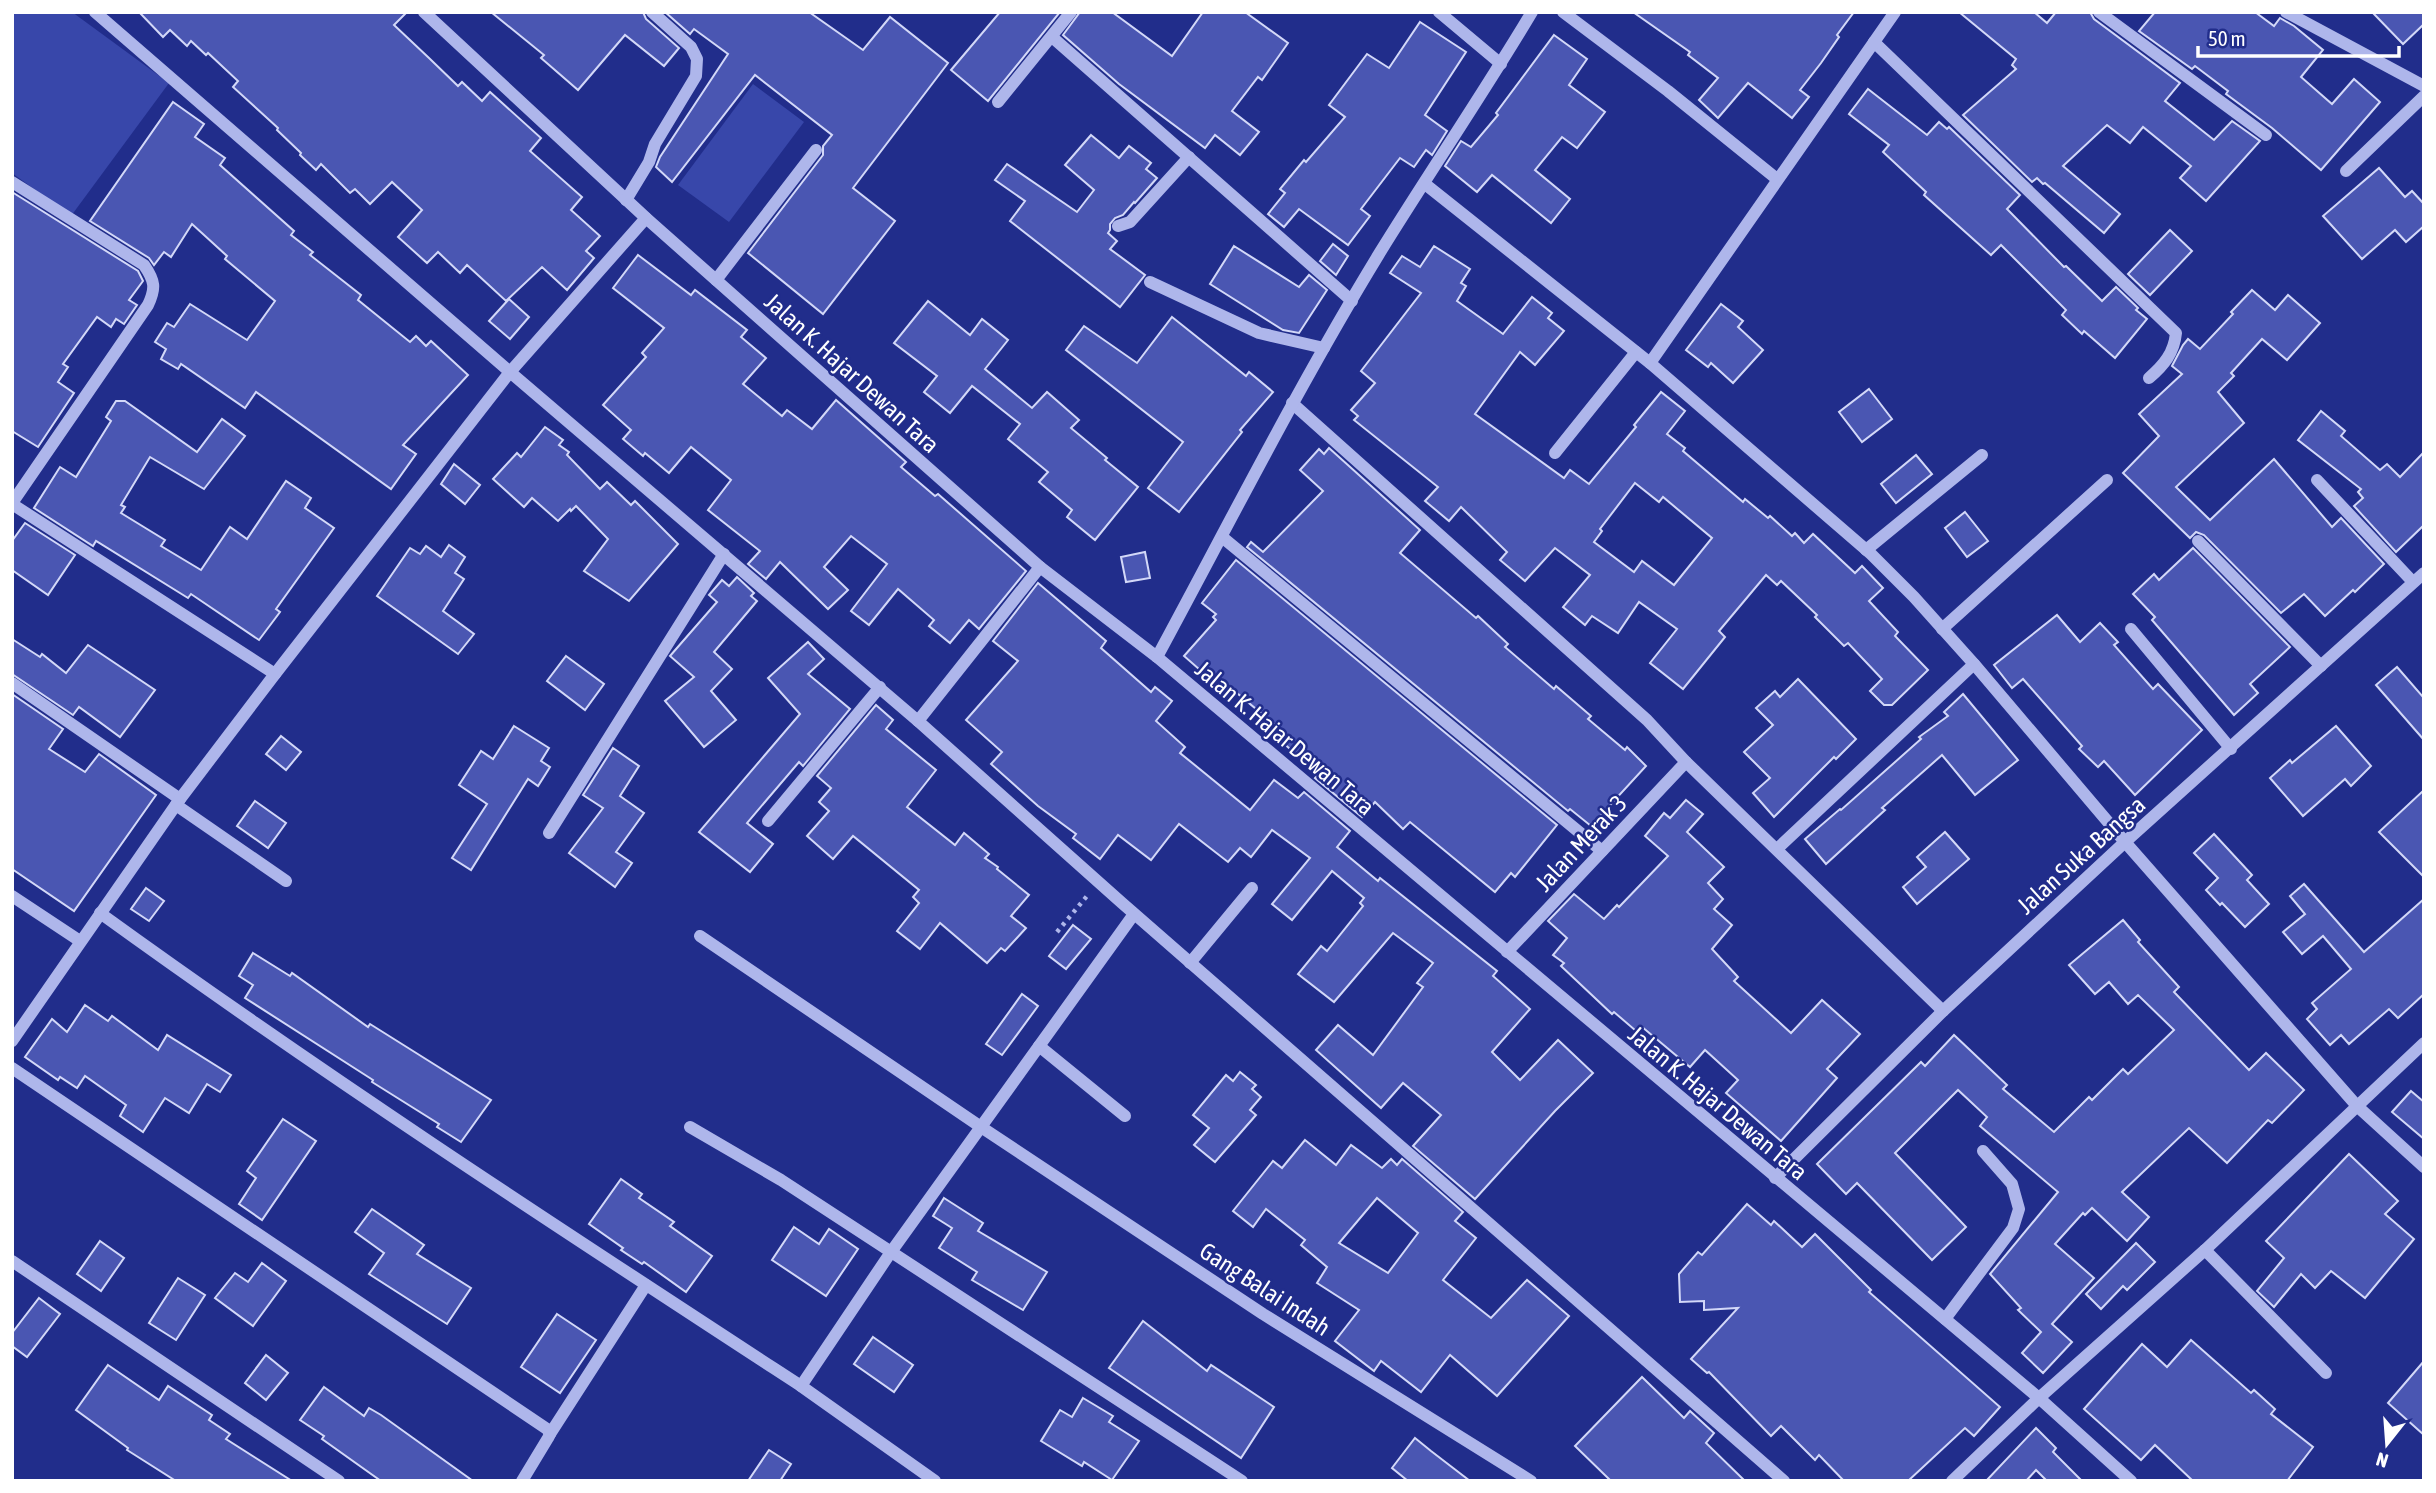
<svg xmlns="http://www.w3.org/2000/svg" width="2436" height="1493" viewBox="0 0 2436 1493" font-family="'Asap Condensed',sans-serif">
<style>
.green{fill:#3847aa}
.building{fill:#4a56b2;stroke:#d3d8f8;stroke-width:2;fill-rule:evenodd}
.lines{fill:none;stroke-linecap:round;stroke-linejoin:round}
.path{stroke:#aeb6eb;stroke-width:4.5;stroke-dasharray:3.5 5;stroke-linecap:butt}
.minor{stroke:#aeb6eb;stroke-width:12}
.labels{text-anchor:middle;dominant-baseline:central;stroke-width:5;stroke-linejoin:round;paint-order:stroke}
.street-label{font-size:24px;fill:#fff;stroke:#212d8b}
</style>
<rect width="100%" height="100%" fill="#212d8b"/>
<g class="green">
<path d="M12 12H72L169 83 71 216 12 173Z"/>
<path d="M753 84 804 122 729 222 678 185Z"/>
</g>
<g class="building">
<path d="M139 12H407L394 25 429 58 458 86 462 82 482 101 490 92 541 138 530 151 582 197 571 210 600 236 586 251 594 258 567 290 542 267 506 301 467 265 460 273 438 252 427 263 398 237 422 210 392 182 370 204 355 189 350 193 321 164 316 170 300 155 301 153 277 130 278 128 233 87 238 81 208 53 206 55 191 41 187 46 170 30 163 37Z"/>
<path d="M491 12H643L646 19 679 48 664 66 625 35 578 90 541 58 544 55Z"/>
<path d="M665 12H809L863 50 890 17 948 63 853 188 895 221 823 314 748 253 823 155V146L832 135 755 75 672 182 656 167 660 157 728 54 694 29 690 34Z"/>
<path d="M1000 12H1060L988 101 951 70Z"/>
<path d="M1080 12H1112L1172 56 1203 12H1245L1288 43 1262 80 1258 77 1232 111 1259 132 1240 155 1215 135 1205 148 1119 84 1063 35Z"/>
<path d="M1633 12H1854L1837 35 1839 37 1821 63 1800 90 1809 97 1792 118 1748 83 1718 118 1699 100 1718 78 1688 55 1690 52Z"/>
<path d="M1959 12H2034L2047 23 2056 12H2090L2094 19 2180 83 2165 101 2214 140 2232 121 2260 141 2206 201 2180 178 2191 166 2143 127 2130 143 2107 125 2063 166 2120 214 2104 233 2045 183 2043 184 2037 178 2032 182 1963 115 2016 69 2012 65 2016 59Z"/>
<path d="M2155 12H2255L2274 26 2280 18 2294 26 2323 50 2301 77 2332 104 2354 79 2380 102 2321 170 2272 128 2226 94 2228 91 2195 66 2192 69 2139 31Z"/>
<path d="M2372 12H2424V24L2403 44Z"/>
<path d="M1420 22 1466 52 1425 115 1447 131 1432 155 1426 150 1414 167 1400 158 1361 209 1370 216 1348 245 1299 209 1284 227 1268 214 1285 193 1280 189 1304 160 1306 162 1345 117 1329 105 1367 54 1389 68Z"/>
<path d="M1554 35 1587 59 1569 85 1605 112 1577 148 1562 137 1535 170 1570 199 1551 223 1492 175 1477 192 1445 166 1461 141 1471 147 1498 115 1496 113Z"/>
<path d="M1868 89 1927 135 1939 122 1947 129 1949 127 2020 195 2007 209 2064 267 2066 266 2102 301 2116 287 2138 308 2136 310 2147 319 2115 358 2084 331 2082 334 2062 315 2066 310 2001 245 1991 255 1924 195 1926 192 1883 152 1889 145 1849 114Z"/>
<path d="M173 102 204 124 195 137 225 158 220 165 294 231 291 235 313 252 310 255 361 295 358 300 410 342 416 336 426 346 431 341 468 375 403 445 416 454 391 489 256 392 245 408 181 364 178 369 161 359 166 349 155 342 167 323 174 327 190 304 247 340 275 301 225 259 227 256 192 224 171 257 164 252 154 265 149 258 90 221Z"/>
<path d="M1091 135 1119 158 1129 146 1151 163 1146 169 1157 178 1135 203 1134 202 1123 215 1115 218 1110 224V230L1108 233 1117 241 1110 249 1145 275 1120 307 1010 221 1025 201 995 180 1007 164 1077 212 1094 190 1065 165Z"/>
<path d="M2379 168 2405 197 2412 191 2424 204V226L2406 242 2395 230 2362 259 2323 216Z"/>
<path d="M12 192 138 271 143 281 129 300 137 305 124 324 116 319 111 327 97 317 63 364 68 367 58 382 74 393 38 447 12 431Z"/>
<path d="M2170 230 2192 251 2150 295 2128 274Z"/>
<path d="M1333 244 1348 256 1336 275 1320 261Z"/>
<path d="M1234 246 1299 287 1309 275 1327 290 1299 333 1283 330 1210 284Z"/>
<path d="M1434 246 1470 269 1461 283 1466 286 1457 301 1503 334 1532 297 1552 313 1548 318 1564 331 1535 365 1520 352 1475 414 1564 478 1570 470 1589 484 1636 427 1634 425 1661 392 1685 411 1667 434 1685 448 1683 451 1743 502 1745 499 1768 518 1770 516 1792 536 1795 533 1804 543 1813 534 1855 573 1862 566 1883 588 1869 601 1898 632 1895 636 1928 670 1892 705H1884L1870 691 1882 679 1848 643 1844 646 1815 617 1817 615 1781 581 1777 585 1766 575 1719 631 1725 637 1683 689 1650 663 1677 629 1639 602 1618 633 1592 616 1585 625 1563 607 1590 575 1555 548 1525 581 1500 560 1507 552 1461 507 1449 521 1425 501 1438 487 1354 420 1358 416 1351 410 1375 383 1361 371 1421 293 1390 273 1402 256 1420 267ZM1635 483 1659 502 1663 497 1712 538 1674 585 1642 561 1634 572 1594 542 1602 531 1600 529Z"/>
<path d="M638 255 691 295 695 290 747 330 741 337 766 358 743 384 782 416 787 410 812 429 836 400 906 462 901 467 935 496 938 494 1026 571 979 629 969 620 950 643 929 626 934 620 898 589 869 625 851 611 887 564 851 536 824 567 848 590 828 609 780 562 766 579 748 564 760 551 708 510 731 480 691 447 669 473 645 453 643 456 623 439 631 430 603 405 646 357 642 353 664 328 613 288Z"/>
<path d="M2252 290 2275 310 2288 295 2320 323 2287 360 2262 339 2231 373 2234 376 2218 392 2244 423 2176 487 2210 520 2274 459 2332 527 2341 518 2384 564 2355 592 2353 590 2325 616 2304 594 2281 613 2204 535 2196 532 2190 538 2123 473 2159 436 2139 414 2182 374 2172 366 2183 345 2188 339 2200 349 2233 314 2231 312Z"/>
<path d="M509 299 529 317 510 339 489 321Z"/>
<path d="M928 301 970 335 982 319 1008 340 985 369 1032 408 1047 392 1079 420 1071 428 1107 458 1105 460 1138 487 1095 540 1067 517 1072 510 1039 482 1048 472 1008 439 1020 424 972 386 950 413 924 392 937 376 894 343Z"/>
<path d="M1721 304 1743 321 1738 327 1763 350 1733 383 1711 363 1708 367 1686 350Z"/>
<path d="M1172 317 1246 376 1249 372 1273 392 1240 430 1242 432 1179 512 1148 488 1183 442 1066 350 1084 326 1137 363Z"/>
<path d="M1869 389 1892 419 1862 442 1839 412Z"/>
<path d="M116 401H125L197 452 222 419 245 436 204 489 150 457 121 505 125 507 121 513 165 540 161 546 201 570 230 527 247 539 286 481 311 498 305 508 334 528 276 609 280 612 259 640 191 594 188 598 96 541 93 546 34 508 60 467 76 477 111 421 106 417Z"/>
<path d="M2321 411 2345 431 2341 436 2380 470 2387 464 2400 477 2424 452V525L2396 552 2354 506 2363 498 2358 492 2361 489 2298 440Z"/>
<path d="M545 427 563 440 559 445 569 452 567 455 600 489 607 482 631 505 635 501 678 544 629 601 584 571 608 539 576 506 571 511 570 509 558 521 532 498 524 507 493 479 517 453 521 457Z"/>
<path d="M1329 448 1420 530 1400 553 1476 618 1478 616 1508 644 1505 647 1554 689 1556 686 1591 716 1588 719 1625 750 1627 747 1646 766 1591 826 1570 809 1568 811 1247 547 1251 542 1263 552 1323 491 1300 470 1319 449 1324 454Z"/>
<path d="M1916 455 1932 474 1896 503 1881 484Z"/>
<path d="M454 464 480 485 465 504 441 484Z"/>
<path d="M1965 512 1988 541 1967 557 1945 528Z"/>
<path d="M25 523 75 555 48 595 12 570V541Z"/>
<path d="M449 545 465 557 455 573 464 579 443 611 474 634 458 654 377 596 410 548 420 554 426 546 441 557Z"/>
<path d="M2193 548 2290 647 2250 684 2258 693 2234 715 2152 620 2155 617 2133 594 2154 574 2159 580Z"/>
<path d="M1145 552 1150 578 1126 582 1121 557Z"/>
<path d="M1236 560 1557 825 1515 877 1511 873 1495 892 1410 822 1403 829 1375 802 1362 817 1315 778 1318 774 1281 741 1287 735 1219 678 1215 683 1184 656 1216 620 1213 617 1216 614 1202 603Z"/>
<path d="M737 577 754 593 751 596 757 601 714 652 732 669 711 691 736 720 704 747 665 701 694 677 670 656 717 602 709 595 722 580 729 586Z"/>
<path d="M1038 583 1106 641 1101 648 1151 692 1155 687 1172 701 1156 721 1185 747 1180 753 1250 810 1274 780 1298 798 1304 792 1350 831 1337 847 1378 881 1380 878 1497 971 1493 976 1530 1009 1492 1052 1520 1080 1558 1040 1593 1073 1555 1111 1475 1199 1413 1146 1441 1115 1403 1083 1381 1108 1316 1050 1338 1025 1373 1055 1423 987 1417 983 1433 963 1393 933 1334 1002 1298 974 1321 946 1327 951 1363 906 1360 903 1364 898 1332 871 1292 920 1272 904 1310 858 1272 830 1251 857 1240 848 1228 862 1179 824 1151 860 1118 835 1100 859 1073 838 1076 834 1038 806 991 764 1002 752 966 720 1018 661 993 641Z"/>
<path d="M2057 615 2080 642 2100 623 2118 642 2114 645 2153 689 2158 684 2202 730 2135 795 2104 761 2098 767 2079 749 2082 746 2023 679 2012 688 1994 665Z"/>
<path d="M12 639 40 657 42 654 66 673 88 645 155 690 120 737 79 707 73 715 12 674Z"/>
<path d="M808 642 824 659 808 674 850 709 803 766 799 762 747 823 773 844 750 872 699 832 800 714 768 678Z"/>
<path d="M566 656 604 684 585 710 547 681Z"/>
<path d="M2397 667 2424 698V740L2376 685Z"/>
<path d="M1798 679 1856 739 1836 759 1834 757 1774 817 1753 793 1770 778 1744 752 1773 725 1756 708 1775 691 1780 697Z"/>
<path d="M12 694 63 729 49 749 85 772 99 754 156 795 74 911 12 869Z"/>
<path d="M1963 694 2018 760 1975 795 1942 755 1882 808 1885 810 1826 864 1805 839 1840 809 1841 810 1921 739 1919 737 1948 716 1944 712Z"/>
<path d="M876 705 893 720 886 729 936 770 907 807 955 845 964 833 989 854 985 858 998 867 997 869 1029 895 1011 916 1026 928 1005 951 1001 948 987 963 940 923 920 949 897 931 919 903 913 897 919 890 853 836 833 859 807 836 829 811 819 802 831 788 817 776Z"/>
<path d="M514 726 549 748 541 761 550 767 538 786 528 779 471 870 452 858 487 804 459 785 481 751 493 759Z"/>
<path d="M2336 726 2371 766 2351 786 2345 779 2303 816 2270 778 2290 760 2292 763Z"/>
<path d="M281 736 301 752 286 770 266 754Z"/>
<path d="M613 748 639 766 620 796 644 813 616 852 632 863 615 887 569 853 603 808 583 795Z"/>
<path d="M2424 790V877L2379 832Z"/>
<path d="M1686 800 1703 814 1687 832 1724 867 1708 883 1723 899 1714 909 1732 925 1712 949 1738 977 1734 981 1791 1033 1822 1000 1860 1034 1827 1069 1837 1078 1781 1141 1726 1093 1738 1080 1705 1050 1690 1067 1641 1026 1636 1031 1614 1012 1612 1014 1561 966 1564 963 1553 955 1567 938 1548 921 1574 894 1604 919 1617 905 1619 907 1668 856 1645 836 1664 813 1670 818Z"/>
<path d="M255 801 286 823 268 848 237 826Z"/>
<path d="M1945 832 1969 859 1917 904 1903 887 1926 867 1917 857Z"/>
<path d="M2214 834 2252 875 2247 880 2269 904 2245 927 2222 903 2220 905 2206 890 2218 878 2194 853Z"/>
<path d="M2304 884 2364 952 2424 899V994L2398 1018 2389 1009 2349 1044 2341 1035 2330 1045 2307 1019 2317 1009 2312 1003 2351 969 2323 936 2302 954 2283 932 2305 914 2290 896Z"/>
<path d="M146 888 164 901 149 921 131 909Z"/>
<path d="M2123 920 2140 940 2138 942 2179 987 2174 992 2249 1070 2266 1053 2304 1090 2272 1123 2268 1120 2227 1163 2189 1128 2122 1192 2149 1217 2127 1241 2092 1208 2085 1215 2083 1213 2055 1244 2094 1278 2052 1324 2072 1342 2043 1373 2022 1353 2041 1332 2018 1310 2021 1308 1990 1274 2058 1192 1980 1126 1987 1117 1958 1090 1895 1153 1966 1227 1932 1260 1857 1183 1846 1194 1817 1164 1921 1062 1925 1066 1954 1035 2007 1085 2003 1089 2054 1132 2089 1097 2092 1100 2123 1069 2128 1074 2174 1030 2138 995 2128 1004 2109 982 2095 994 2069 965Z"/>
<path d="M1073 925 1091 939 1066 969 1049 956Z"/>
<path d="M253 953 290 976 292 973 368 1027 370 1024 491 1100 461 1142 437 1127 439 1124 372 1082 373 1080 245 998 253 985 239 976Z"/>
<path d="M1022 994 1038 1006 1002 1055 986 1044Z"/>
<path d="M85 1005 108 1021 112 1016 158 1050 167 1035 231 1075 220 1092 207 1084 189 1113 165 1098 143 1132 120 1116 126 1105 85 1076 77 1088 60 1077 58 1080 25 1057 52 1019 67 1032Z"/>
<path d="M1240 1072 1256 1085 1252 1089 1261 1097 1250 1110 1256 1115 1215 1162 1194 1145 1209 1128 1193 1115 1226 1075 1233 1081Z"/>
<path d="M2411 1091 2424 1102V1139L2392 1112Z"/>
<path d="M283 1119 316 1141 262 1220 239 1204 256 1178 247 1171Z"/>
<path d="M1305 1140 1336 1165 1351 1145 1382 1168 1391 1159 1397 1165 1402 1159 1463 1212 1455 1221 1476 1238 1443 1280 1491 1318 1527 1280 1569 1316 1497 1396 1450 1355 1421 1392 1381 1361 1374 1371 1335 1341 1359 1310 1317 1283 1327 1267 1301 1245 1305 1240 1266 1209 1253 1227 1233 1211 1273 1161 1282 1168ZM1377 1198 1418 1233 1388 1273 1339 1243Z"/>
<path d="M2349 1154 2398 1201 2385 1214 2414 1239 2365 1298 2331 1271 2315 1288 2301 1274 2274 1307 2257 1291 2284 1258 2266 1241Z"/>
<path d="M621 1179 642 1194 639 1198 674 1222 670 1226 712 1256 686 1292 644 1262 642 1264 621 1250 623 1248 589 1224Z"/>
<path d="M944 1198 983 1223 978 1231 1047 1272 1023 1310 972 1280 977 1272 939 1248 952 1228 933 1216Z"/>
<path d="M1747 1204 1771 1225 1774 1221 1802 1247 1815 1234 1871 1290 1869 1292 2000 1407 1974 1436 1965 1428 1908 1481H1844L1819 1455 1815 1460 1781 1426 1771 1436 1709 1372 1707 1373 1691 1359 1738 1308 1704 1310V1301L1680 1302 1679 1274 1698 1252 1702 1255Z"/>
<path d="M372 1209 424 1245 417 1254 471 1288 447 1324 369 1274 384 1253 355 1232Z"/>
<path d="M794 1227 819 1244 829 1229 858 1249 826 1296 772 1260Z"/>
<path d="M100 1241 124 1258 101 1291 77 1274Z"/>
<path d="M2136 1243 2155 1262 2127 1290 2123 1286 2101 1309 2086 1294Z"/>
<path d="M262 1263 286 1281 253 1326 215 1298 235 1273 248 1282Z"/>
<path d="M178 1278 205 1295 176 1340 149 1323Z"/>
<path d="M39 1298 60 1314 27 1357 12 1346V1333Z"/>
<path d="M557 1314 596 1340 560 1393 521 1367Z"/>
<path d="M1143 1321 1207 1371 1211 1365 1274 1407 1241 1458 1109 1368Z"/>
<path d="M873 1337 913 1365 894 1392 854 1364Z"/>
<path d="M2191 1340 2251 1393 2254 1390 2275 1409 2271 1414 2313 1447 2287 1481H2193L2155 1445 2141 1460 2084 1409 2142 1344 2167 1367Z"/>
<path d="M266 1355 288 1373 266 1400 245 1383Z"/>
<path d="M2424 1361V1435L2388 1403Z"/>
<path d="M108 1365 159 1400 168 1386 212 1415 209 1420 230 1434 226 1439 292 1481H176L127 1450 128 1448 76 1410Z"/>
<path d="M1642 1377 1684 1418 1690 1411 1714 1433 1706 1443 1745 1481H1611L1575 1446Z"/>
<path d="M324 1387 364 1416 369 1408 381 1415 473 1481H381L322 1439 324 1436 300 1420Z"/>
<path d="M1083 1398 1113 1416 1109 1422 1139 1441 1112 1480 1084 1462 1082 1466 1041 1441 1060 1410 1072 1417Z"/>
<path d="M2036 1428 2056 1448 2053 1452 2082 1481H2047L2036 1470 2026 1481H1986Z"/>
<path d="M1415 1438 1431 1451 1470 1481H1408L1392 1468Z"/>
<path d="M769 1450 791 1464 780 1481H748Z"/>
</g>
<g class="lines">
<path class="path" d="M1057 932 1087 896"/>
<g class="minor">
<path d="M95 12 510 372 918 721 1122 903 1784 1481"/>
<path d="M424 12 646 218 1040 567 1157 657 2039 1398 2131 1481"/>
<path d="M1439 12 1501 64"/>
<path d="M1563 12 1668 91 1777 179"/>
<path d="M2099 12 2266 135"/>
<path d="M2286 12 2424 86"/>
<path d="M1052 37 1352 301"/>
<path d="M1874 42 2176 333C2174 353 2164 365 2149 378"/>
<path d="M998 102 1071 12"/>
<path d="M2346 171 2424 96"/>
<path d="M12 182 144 265C155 281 156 288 148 305L12 503"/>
<path d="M1425 184 1650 363 1871 554 1914 597 1974 664 2125 842 2357 1106 2424 1167"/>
<path d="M626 200 649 162 655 144 696 76 697 59 691 47 652 12"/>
<path d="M1118 226 1130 222 1189 157"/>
<path d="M716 280 816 150"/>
<path d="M1150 282 1259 333 1324 348"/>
<path d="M1650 363 1895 12"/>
<path d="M1292 403 1647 720 1686 762 1943 1011"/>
<path d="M1555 453 1636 352"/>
<path d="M2317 480 2413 582"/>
<path d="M12 504 275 674"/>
<path d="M1222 537 1602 851"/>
<path d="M2198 541 2321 666"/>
<path d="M1866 550 1982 455"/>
<path d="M1942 629 2107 480"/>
<path d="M2131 629 2231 749"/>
<path d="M1157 657C1230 522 1299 385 1379 254 1429 173 1483 94 1532 12"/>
<path d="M12 683 180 799"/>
<path d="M918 721 1040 567"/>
<path d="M176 805 286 881"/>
<path d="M768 821 880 687"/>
<path d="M549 833 724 554"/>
<path d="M1777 849 1974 664"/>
<path d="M12 896 80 941"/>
<path d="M100 913C328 1078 565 1232 801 1386"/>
<path d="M700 936 981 1127 1263 1314 1531 1481"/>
<path d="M1507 952 1686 762"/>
<path d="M1190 963 1252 888"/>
<path d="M12 1041 180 799 275 674 510 372 646 218"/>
<path d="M1039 1046 1125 1116"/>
<path d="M12 1068 547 1429 550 1434 548 1438 522 1481"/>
<path d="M690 1127 781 1180 1242 1481"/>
<path d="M1775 1178 1943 1011 2125 842 2424 573"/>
<path d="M2205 1250 2326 1373"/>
<path d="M12 1261 339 1481"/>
<path d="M1945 1319 2013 1228 2019 1209 2012 1184 1983 1151"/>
<path d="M550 1434 646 1285"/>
<path d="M935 1481 801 1386 891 1252 1134 914"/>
<path d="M1952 1481 2039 1398 2205 1250 2424 1043"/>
</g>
</g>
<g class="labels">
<g class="street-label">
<text transform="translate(852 373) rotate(42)">Jalan K. Hajar Dewan Tara</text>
<text transform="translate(1285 738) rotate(40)">Jalan K. Hajar Dewan Tara</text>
<text transform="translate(1581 843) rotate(-47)">Jalan Merak 3</text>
<text transform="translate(2081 855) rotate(-42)">Jalan Suka Bangsa</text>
<text transform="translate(1718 1103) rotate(40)">Jalan K. Hajar Dewan Tara</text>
<text transform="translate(1265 1289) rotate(33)">Gang Balai Indah</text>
</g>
</g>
<rect width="2436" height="1493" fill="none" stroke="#ffffff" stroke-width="28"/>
<g transform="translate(2387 1444) rotate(197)" stroke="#212d8b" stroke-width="5" paint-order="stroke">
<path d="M0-5L12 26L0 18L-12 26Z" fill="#ffffff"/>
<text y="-10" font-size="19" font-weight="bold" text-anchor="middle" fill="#ffffff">N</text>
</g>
<path d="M2198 46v10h201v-10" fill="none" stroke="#ffffff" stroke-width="3.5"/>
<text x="2208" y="46" font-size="21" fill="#ffffff" stroke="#212d8b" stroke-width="5" paint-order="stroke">50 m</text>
</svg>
